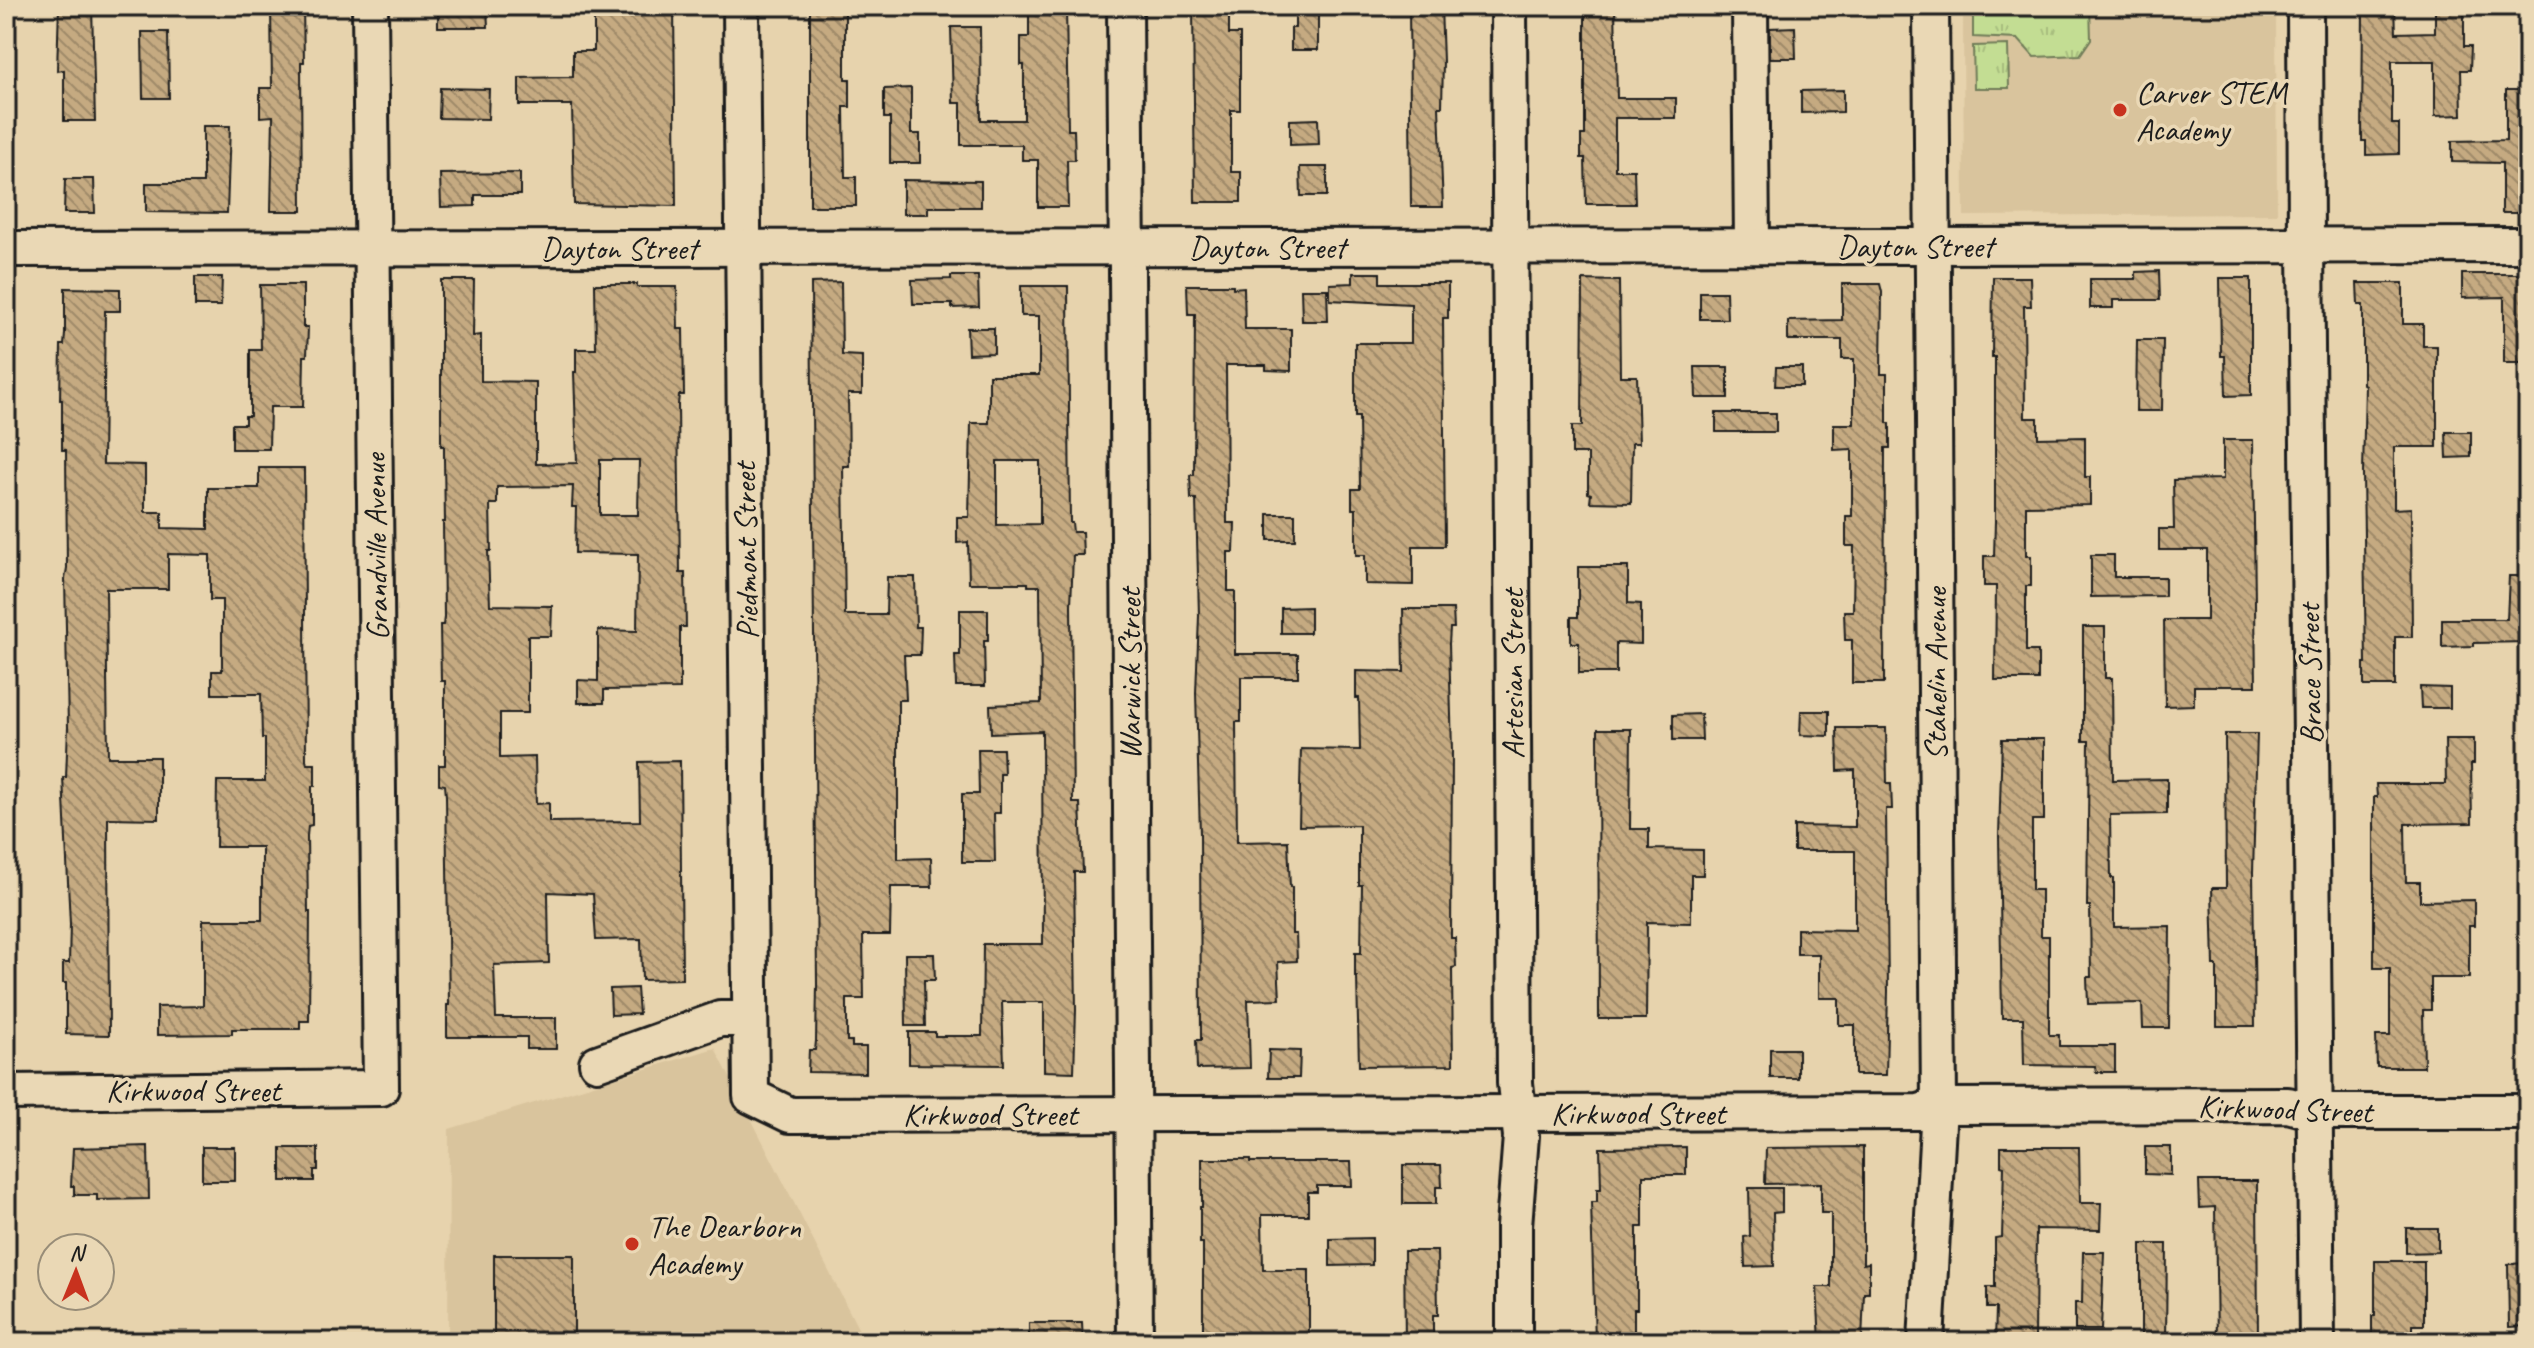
<svg xmlns="http://www.w3.org/2000/svg" width="2534" height="1348" viewBox="0 0 2534 1348" font-family="Caveat,sans-serif">
<style>
.built{fill:#d9c49d}
.grass{fill:url(#grass-tufts);stroke:#707c58;stroke-width:2}
.building{fill:url(#building-back-hatch);stroke:#1c1c1c;stroke-width:2;fill-rule:evenodd}
.lines{fill:none;stroke-linecap:round;stroke-linejoin:round}
.minor-casing{stroke:#1c1c1c;stroke-width:40}
.minor{stroke:#ead8b5;stroke-width:34}
.poi-dot{fill:#c8321e;stroke:#ead8b5;stroke-width:3}
.labels{text-anchor:middle;dominant-baseline:central;stroke-width:7;stroke-linejoin:round;paint-order:stroke}
.poi-label{font-size:32px;fill:#1c1c1c;stroke:#ead8b5;text-anchor:start}
.street-label{font-size:32px;fill:#1c1c1c;stroke:#ead8b5}
</style>
<defs>
<pattern id="grass-tufts" width="24" height="20" patternUnits="userSpaceOnUse" patternTransform="scale(2)"><rect width="24" height="20" fill="#c3dd93"/><path d="M3 7l-1-3M5 7V3M7 7l1-3M15 17l-1-3M17 17v-4M19 17l1-3" fill="none" stroke="#a7bd7e"/></pattern>
<pattern id="building-back-hatch" width="6" height="6" patternUnits="userSpaceOnUse" patternTransform="scale(2)"><rect width="6" height="6" fill="#c5aa81"/><path d="M-1 5l2 2M0 0l6 6M5-1l2 2" fill="none" stroke="#9f8a69"/></pattern>
</defs>
<rect width="100%" height="100%" fill="#e7d3ad"/>
<filter id="ink" filterUnits="userSpaceOnUse"><feTurbulence type="fractalNoise" baseFrequency=".0125" numOctaves="2"/><feDisplacementMap in="SourceGraphic" scale="16" xChannelSelector="R" yChannelSelector="G"/><feConvolveMatrix kernelMatrix="1 2 1 2 8 2 1 2 1" color-interpolation-filters="sRGB"/></filter>
<g filter="url(#ink)">
<g class="built">
<path d="M1963 6H2276L2277 214 1964 216Z"/>
<path d="M715 1048 865 1342H448L449 1129Z"/>
</g>
<g class="grass">
<path d="M1973 6H2090L2091 39 2080 55 2034 57 2018 39 1973 37Z"/>
<path d="M2008 45 2009 88H1974L1973 46Z"/>
</g>
<g class="building">
<path d="M59 6H92L95 121H64V70L57 71Z"/>
<path d="M271 6H303L304 62H301L302 211H271L273 116 260 117V88H272Z"/>
<path d="M438 6H487L488 27H438Z"/>
<path d="M631 6H674L676 206 574 204 572 105H519V78L573 77V51H594V11H631Z"/>
<path d="M810 6H845V79H850V107H844L845 177H856V206H810Z"/>
<path d="M1029 6H1066L1068 130H1074L1075 160H1067L1068 207H1038V160H1022V145H961V103H953L951 27H980L981 120H1024V65H1021V37H1029Z"/>
<path d="M1193 6H1229V34H1240V110H1231V172H1241V202H1195Z"/>
<path d="M1295 6H1318V50H1291V28H1295Z"/>
<path d="M1409 6H1441L1443 61 1442 107H1439L1443 207H1411Z"/>
<path d="M1585 6H1615L1617 98H1676V118H1615V170H1634L1635 204H1586L1585 158H1581V135H1585Z"/>
<path d="M2363 6H2395L2396 33 2435 32V6H2464V46H2471L2470 70H2461L2462 115 2435 116V61H2392V124H2399V154L2366 155V141H2362Z"/>
<path d="M1795 27 1796 58H1770V28Z"/>
<path d="M142 32H168L169 98H143Z"/>
<path d="M440 88 489 89 488 119 439 118Z"/>
<path d="M911 88V134H920V163H890V118H884V89Z"/>
<path d="M1843 90V112L1801 113V91Z"/>
<path d="M2506 90H2528V213H2502V163L2452 162V141L2506 140Z"/>
<path d="M1318 119 1319 144 1290 145V120Z"/>
<path d="M203 126H230L227 213 146 212V183H203Z"/>
<path d="M1300 167H1327V196H1301Z"/>
<path d="M520 173V195H475V206L441 207 440 174Z"/>
<path d="M65 179H94L95 213H64Z"/>
<path d="M903 180 981 181V207H928V214H903Z"/>
<path d="M2159 271 2160 300H2113V308H2090V279H2136V272Z"/>
<path d="M1353 273H1380V283H1448V318H1443L1445 546H1413V585L1365 584V555H1356V509H1352V489H1360L1359 417H1355V343H1411V304L1330 300V284L1353 283Z"/>
<path d="M2462 274H2527L2528 363H2504V297L2462 298Z"/>
<path d="M951 276H978L979 307 952 308V304H913L912 280 951 279Z"/>
<path d="M195 277H222L221 306H195Z"/>
<path d="M1993 277H2030L2031 306H2024L2025 418H2038V438L2085 437V477H2090V505L2026 506V556H2031V586H2026V651H2038V680H1995L1996 586H1984V556H1994L1995 521V357H1992Z"/>
<path d="M2220 278H2251V395L2226 396 2225 356H2221Z"/>
<path d="M441 280H474L473 336 481 335V381L536 382V464L577 463 574 372H576V349H596L595 284H637V287H677L678 329H683L684 395H679L678 405 680 573H685L686 627H680V689L604 690V703H578V680L598 681V630L637 631 638 554 575 553 576 507H572L573 486 497 487V504H490L491 551H488L490 605 552 606 551 636H528V713H500V758L535 757 536 804 549 803V822L640 821 639 762 680 761 682 979 642 980 641 939 596 940 593 894 548 892 549 963 494 965 496 1018H556V1049H527V1037H447V1005H449L446 796 445 785 439 784V765H445V681H441L440 625H443L444 617 443 522H445L444 459V446H441ZM600 460H639L638 515H600Z"/>
<path d="M1583 280 1619 281 1620 376H1637L1639 443H1632L1631 503 1590 502 1591 494 1588 493V454H1572V426H1582Z"/>
<path d="M841 282 842 355 862 356V394H848L849 466H843L845 615H886L887 577H915L916 627H921L920 655H904L906 700H898V859L931 858 932 887H891L890 935H863L864 999H847V1041H852V1047H866V1073L808 1072 809 1050H815L816 1041 817 985 811 283Z"/>
<path d="M2357 283H2403V324H2423V346H2437V447H2394V509L2411 508 2412 637H2395V686H2364V663H2366L2363 474 2365 385 2363 384V305H2358Z"/>
<path d="M1842 284H1880L1882 292 1881 374H1887V423H1890V448H1885L1884 683H1852V640H1845L1844 611H1853L1854 546H1846V516H1852V449L1834 450V424H1854V359H1842V340H1788V321L1842 320Z"/>
<path d="M260 285H303V327H308L307 356H304L303 407H270L269 449H232V424H245V416H250V350H261Z"/>
<path d="M1187 285H1233V288L1244 287 1245 329H1291V371L1266 370V365H1226L1227 523H1235L1234 552H1228V591H1235V654H1298V677H1241V722H1236L1237 842 1288 841 1290 887H1292V934H1296L1297 961 1278 962 1280 999 1248 1000 1250 1068 1197 1069 1196 1040H1201L1200 834 1196 693 1199 616 1196 499H1191L1190 475H1194L1195 314H1188Z"/>
<path d="M1021 286H1068L1070 523H1072L1073 532H1082L1083 555H1073L1071 605 1073 803H1080L1083 872H1074L1076 1010 1074 1072 1044 1071V1002H1002L1004 1065 909 1064V1032H935V1036H982L983 944H1043L1042 731 991 733 990 705 1041 703 1040 586H1028V583H969L968 542 957 543V517H969L971 423H989V375H1039V316H1021ZM997 461H1040V524L997 525Z"/>
<path d="M65 288 120 289V311H105L103 464 145 465V512H162V528L208 529V488H259V468H304L306 760 307 764H315V786H312V825L308 826 307 836 308 912H310L309 1021H300V1029H232V1034L157 1035V1007L203 1006V920H262V847H216L217 781H265V738H262L261 694H212V671H222V600H210V555L168 554V589H106L108 757H159V819L108 818 109 1035 66 1034V983H63V963H69L70 924 63 777H66L68 727 65 579 67 568 66 450H62V400H60L61 345H64L65 334Z"/>
<path d="M1301 289H1327L1328 321H1302Z"/>
<path d="M1700 292H1726L1727 319H1700Z"/>
<path d="M967 328H994V353L968 354Z"/>
<path d="M2137 340H2163L2162 411H2136Z"/>
<path d="M1695 367H1728V398H1696Z"/>
<path d="M1776 367H1802V386H1775Z"/>
<rect x="1716" y="413" width="60" height="19"/>
<path d="M2446 432H2471V457L2447 458Z"/>
<path d="M2223 440H2253L2256 686H2194V705L2165 706 2164 620H2207V550H2159V529H2174L2173 480 2223 479Z"/>
<rect x="1268" y="514" width="27" height="26"/>
<path d="M2091 555H2114V577H2165V596L2091 597Z"/>
<path d="M1578 567H1628V603L1641 604V644L1616 643V673H1579V643H1571V617H1578Z"/>
<path d="M2509 576H2528V642L2474 643V646L2442 647V619H2507Z"/>
<path d="M1310 607V633H1281V608Z"/>
<path d="M1403 609H1453L1454 628H1450L1449 644 1452 750 1451 938H1455L1456 967 1452 968 1453 1065 1359 1066 1357 977H1355V953H1361L1362 885H1359V825L1299 826 1301 749 1360 750 1359 698H1356V671L1404 672Z"/>
<path d="M960 610H988V641H984L985 686H956L955 655H960Z"/>
<path d="M2083 627H2105V678H2112L2113 780 2167 779V814L2110 815 2111 878H2114V927L2170 926 2169 1028H2143L2142 1003 2088 1004 2087 977H2091L2090 906H2087L2089 741H2083Z"/>
<path d="M2420 687 2450 688V708H2421Z"/>
<path d="M1801 711H1829V736L1800 735Z"/>
<path d="M1701 714 1702 740H1673V715Z"/>
<path d="M1837 728H1886L1887 784H1891L1892 809H1886L1888 991 1886 1075H1855V1025H1839V998H1819V954H1797V929L1855 930V851H1794V826L1855 827V770L1838 771Z"/>
<path d="M1598 729H1631L1630 829H1649V849L1703 850V875H1691V923L1647 922 1646 1019H1599Z"/>
<path d="M2225 734H2257L2253 872 2255 1026H2217V966H2214L2212 888H2226Z"/>
<path d="M2002 739H2044V820H2032V890H2041V936H2049V1035H2059V1046H2115V1072H2096L2095 1066 2024 1065 2023 1018H2002L1999 836Z"/>
<path d="M2445 739H2474V764H2471L2472 823 2405 824 2406 882H2420V901L2474 900V926H2469V978H2431V1010H2423L2424 1067H2377L2376 1036H2390V968H2374V797H2377L2376 784H2446Z"/>
<path d="M978 749H1003L1004 774H1000V813H994L995 862H962V794H979Z"/>
<path d="M905 954H934L935 980H924L925 1026H906Z"/>
<path d="M637 988 639 1014 611 1015 610 989Z"/>
<rect x="1770" y="1049" width="28" height="29"/>
<path d="M1269 1050 1300 1051 1299 1078H1268Z"/>
<path d="M148 1146 149 1199 97 1200V1195H74V1186H71L73 1148Z"/>
<rect x="202" y="1147" width="33" height="34"/>
<path d="M1686 1147V1175H1643V1227H1637V1309H1634V1342H1595L1591 1202H1597V1189H1601L1600 1148Z"/>
<path d="M1863 1147V1264L1869 1263V1293H1864L1862 1342H1820L1817 1287H1831V1213H1821V1183L1765 1184 1766 1148Z"/>
<path d="M2001 1147H2079L2080 1203H2101L2100 1230 2036 1229 2035 1342H1995L1996 1308H1987V1287H1995V1238L2002 1237 2004 1167 2001 1166Z"/>
<path d="M2145 1147H2171V1175L2145 1174Z"/>
<path d="M281 1148H318V1170H314V1181H281Z"/>
<path d="M1202 1159H1250V1162H1351L1352 1186H1317V1192H1308V1215H1262L1263 1270H1309V1342H1281L1280 1334 1203 1335V1243H1200V1207H1202Z"/>
<path d="M1403 1165H1441L1442 1187H1436V1204H1403Z"/>
<path d="M2199 1181H2257L2258 1342H2217L2215 1207 2200 1208Z"/>
<path d="M1749 1188H1782V1212L1773 1213 1774 1266 1745 1267 1744 1237 1750 1236Z"/>
<path d="M2406 1228H2438V1252L2406 1253Z"/>
<path d="M1372 1238V1265L1330 1266V1239Z"/>
<path d="M2141 1244H2167L2166 1342H2141Z"/>
<path d="M1404 1251H1437L1438 1315H1433V1342H1405Z"/>
<path d="M2083 1252H2104L2101 1330H2075V1303H2082Z"/>
<rect x="494" y="1255" width="80" height="87"/>
<path d="M2375 1261H2424V1325H2412V1342H2372V1316H2375Z"/>
<path d="M2528 1263V1326L2509 1327 2508 1264Z"/>
<path d="M1029 1323H1082L1083 1342H1029Z"/>
</g>
<g class="lines">
<defs>
<g id="minor">
<path d="M741 6 751 1096 790 1115 1919 1112 1939 1106 2288 1105 2314 1112H2528"/>
<path d="M1125 6 1135 1342"/>
<path d="M1509 6 1515 1083 1521 1136 1514 1226V1342"/>
<path d="M1750 6 1752 246"/>
<path d="M2305 6 2306 245 2317 1342"/>
<path d="M6 249 2528 245"/>
<path d="M597 1063 720 1019H750"/>
<path d="M6 1092 381 1088 370 6"/>
<path d="M1926 1342 1939 1106 1931 6"/>
</g>
</defs>
<use href="#minor" class="minor-casing"/>
<use href="#minor" class="minor"/>
</g>
</g>
<g class="poi-dot">
<circle cx="2120" cy="110" r="8"/>
<circle cx="632" cy="1244" r="8"/>
</g>
<g class="labels">
<g class="poi-label">
<text x="2136" y="92">Carver STEM<tspan x="2136" dy="37">Academy</tspan></text>
<text x="648" y="1226">The Dearborn<tspan x="648" dy="37">Academy</tspan></text>
</g>
<g class="street-label">
<text x="1915" y="246">Dayton Street</text>
<text x="1267" y="247">Dayton Street</text>
<text x="619" y="248">Dayton Street</text>
<text transform="translate(376 547) rotate(-91)">Grandville Avenue</text>
<text transform="translate(746 551) rotate(-91)">Piedmont Street</text>
<text transform="translate(1129 674) rotate(-90)">Warwick Street</text>
<text transform="translate(1512 674) rotate(-90)">Artesian Street</text>
<text transform="translate(1935 674) rotate(-90)">Stahelin Avenue</text>
<text transform="translate(2310 674) rotate(-91)">Brace Street</text>
<text x="193" y="1090">Kirkwood Street</text>
<text transform="translate(2285 1109) rotate(2)">Kirkwood Street</text>
<text x="1638" y="1113">Kirkwood Street</text>
<text x="990" y="1114">Kirkwood Street</text>
</g>
</g>
<rect width="2534" height="1348" fill="none" stroke="#ead8b5" stroke-width="32"/>
<rect x="16" y="16" width="2502" height="1316" fill="none" stroke="#1c1c1c" stroke-width="3" filter="url(#ink)"/>
<g transform="translate(76 1272) rotate(1)"><circle r="38" fill="#ead8b5" stroke="#988d78" stroke-width="2"/>
<path d="M0-6L14 30L0 20L-14 30Z" fill="#c8321e"/>
<text y="-12" font-size="22" font-weight="bold" text-anchor="middle" fill="#1c1c1c">N</text>
</g>
</svg>
